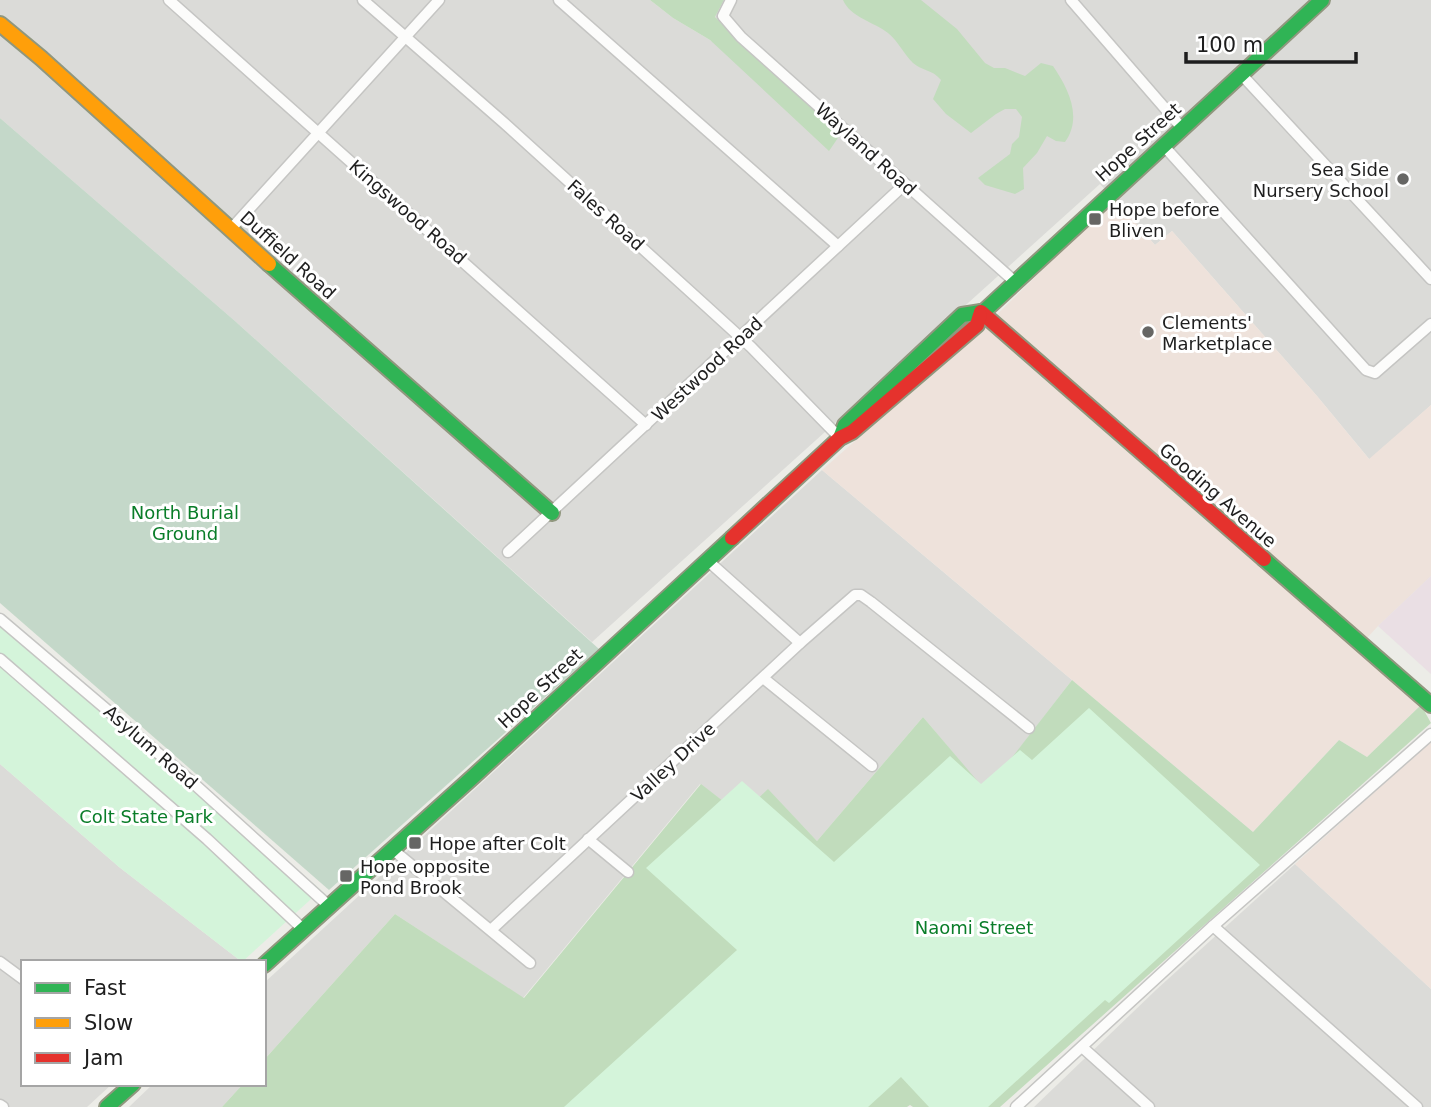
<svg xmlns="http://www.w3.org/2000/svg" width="1431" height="1107" viewBox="0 0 1431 1107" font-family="'DejaVu Sans',sans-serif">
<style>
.residential{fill:#dbdbd8}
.commercial{fill:#eee2db}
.industrial{fill:#eadfe4}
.forest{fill:#c1dcbc}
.cemetery{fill:#c4d8c9}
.park{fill:#d4f4da}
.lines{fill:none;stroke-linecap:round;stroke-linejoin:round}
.street-casing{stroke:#c5c5c3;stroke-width:13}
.fast-casing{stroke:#90977e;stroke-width:18}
.slow-casing{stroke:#90977e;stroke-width:18}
.jam-casing{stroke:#90977e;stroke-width:18}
.street{stroke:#fcfcfb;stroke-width:10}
.fast{stroke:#30b455;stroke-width:14}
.slow{stroke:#ff9f0a;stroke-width:14}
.jam{stroke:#e5322d;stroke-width:14}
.poi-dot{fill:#666664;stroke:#fff;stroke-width:2.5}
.labels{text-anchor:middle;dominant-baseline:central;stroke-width:6;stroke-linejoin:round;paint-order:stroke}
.street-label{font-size:18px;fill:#1e1e1e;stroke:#fff}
.poi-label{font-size:18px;fill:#1e1e1e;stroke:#fff;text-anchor:start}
.park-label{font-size:18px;fill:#0a7d29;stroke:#fff}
</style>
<rect width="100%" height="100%" fill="#ecece7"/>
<g class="residential">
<path d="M0 0H650L673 18 710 40 842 132 715 17 724 0H1431V405L1370 460 1317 396 1172 231 1155 245 1100 184 592 642 235 321 0 118Z"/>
<path d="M822 470 1072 680 986 792 923 717 817 841 768 790 741 815 700 784 523 998 395 914 264 1060V983Z"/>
<path d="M0 764 119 867 242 962H23V1084H112L87 1107H0Z"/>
<path d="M1295 864 1431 989V1107H1034L1157 989Z"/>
<path d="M153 1084H243L222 1107H129Z"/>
</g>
<g class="commercial">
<path d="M1115 199 1155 245 1172 231 1317 396 1369 459 1431 405V576L1378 626 1357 649 1421 705 1367 757 1339 740 1253 832 822 470 977 334Z"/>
<path d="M1431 741V989L1295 864Z"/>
</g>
<path class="industrial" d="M1431 576V674L1378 626Z"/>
<g class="forest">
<path d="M650 0H724L715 17 842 132 829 151 710 40 673 18Z"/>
<path d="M843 0H921L957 29 985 63 994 68H1005L1025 76 1041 63 1053 66C1068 88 1083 117 1065 142L1056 141 1047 136 1037 153 1023 168 1024 189 1015 194 985 185 978 178 1010 154 1012 144 1019 137 1022 117 1016 109H1005L996 114 971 133 946 114 933 99 941 80C932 69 922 71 913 63 904 54 898 41 888 33 874 22 850 17 843 0Z"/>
<path d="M1072 680 1253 832 1339 740 1367 757 1421 705 1431 723 1000 1107H913L910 1105 907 1107H222L243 1084H264V1060L395 914 524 998 701 784 741 815 768 789 817 841 923 717 986 791Z"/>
</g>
<path class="cemetery" d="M0 118 235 321 599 649 329 890 0 603Z"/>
<g class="park">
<path d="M0 619 321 890 242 962 119 867 0 764Z"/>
<path d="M1089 708 1260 865 1109 1003 1105 1000 988 1107H929L901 1077 868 1107H564L737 950 646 868 742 781 834 862 950 756 981 784 1020 750 1032 760Z"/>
</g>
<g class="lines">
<defs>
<g id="street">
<path d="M169 0 646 425"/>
<path d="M363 0 503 122 706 306 751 347 840 438"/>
<path d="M559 0 838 246"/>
<path d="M731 0 723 16 741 37 1014 281"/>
<path d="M1071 0 1182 128"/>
<path d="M1241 74 1431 279"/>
<path d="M1163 145 1366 370 1375 373 1431 324"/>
<path d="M230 230 439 0"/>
<path d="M508 552 905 184"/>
<path d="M707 560 800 643"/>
<path d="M0 619 192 782 330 907"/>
<path d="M0 659 207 839 304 930"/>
<path d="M763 678 872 766"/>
<path d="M588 839 628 872"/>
<path d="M392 849 530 963"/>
<path d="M1213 926 1417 1107"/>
<path d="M492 929 800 643 855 595H861L871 602 1029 728"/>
<path d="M0 962 23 979"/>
<path d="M1082 1047 1149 1107"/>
<path d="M0 1105 3 1107"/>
<path d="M1016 1107 1213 926 1431 734"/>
</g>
<g id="fast">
<path d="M269 264 552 513"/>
<path d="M980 315 1322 0"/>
<path d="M840 438 845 425 962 315 981 312"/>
<path d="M1264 559 1431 705"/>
<path d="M264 965 474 776 732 538"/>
<path d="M107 1107 133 1084"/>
</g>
<path id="slow" d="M0 24 41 58 269 264"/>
<g id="jam">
<path d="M981 312 1264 559"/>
<path d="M732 538 840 438 852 432 977 325 980 315"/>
</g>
</defs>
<use href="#street" class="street-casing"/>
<use href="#fast" class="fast-casing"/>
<use href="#slow" class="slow-casing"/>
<use href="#jam" class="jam-casing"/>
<use href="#street" class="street"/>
<use href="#fast" class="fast"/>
<use href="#slow" class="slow"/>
<use href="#jam" class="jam"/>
</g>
<g class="poi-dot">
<circle cx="1403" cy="179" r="7"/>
<rect x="1088" y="212" width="14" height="14" rx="3.5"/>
<circle cx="1148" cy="332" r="7"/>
<rect x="408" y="836" width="14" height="14" rx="3.5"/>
<rect x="339" y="869" width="14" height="14" rx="3.5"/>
</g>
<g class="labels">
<g class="street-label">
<text transform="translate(1138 142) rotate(-42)">Hope Street</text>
<text transform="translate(866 149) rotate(42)">Wayland Road</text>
<text transform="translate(408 212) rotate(41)">Kingswood Road</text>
<text transform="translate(606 215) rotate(42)">Fales Road</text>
<text transform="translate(288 255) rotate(42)">Duffield Road</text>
<text transform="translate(707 369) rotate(-43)">Westwood Road</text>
<text transform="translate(1218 495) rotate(41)">Gooding Avenue</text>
<text transform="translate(540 688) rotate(-43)">Hope Street</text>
<text transform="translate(151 747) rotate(41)">Asylum Road</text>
<text transform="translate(673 762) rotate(-43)">Valley Drive</text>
</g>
<g class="poi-label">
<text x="1389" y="169" text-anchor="end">Sea Side<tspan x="1389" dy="21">Nursery School</tspan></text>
<text x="1109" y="209">Hope before<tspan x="1109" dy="21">Bliven</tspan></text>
<text x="1162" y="322">Clements'<tspan x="1162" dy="21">Marketplace</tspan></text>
<text x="429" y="843">Hope after Colt</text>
<text x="360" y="866">Hope opposite<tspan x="360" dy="21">Pond Brook</tspan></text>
</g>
<g class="park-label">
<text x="185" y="512">North Burial<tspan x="185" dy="21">Ground</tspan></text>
<text x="146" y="816">Colt State Park</text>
<text x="974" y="927">Naomi Street</text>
</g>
</g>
<rect x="21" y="960" width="245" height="126" fill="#ffffff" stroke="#a5a5a5" stroke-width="2"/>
<rect x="35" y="983" width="35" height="10" fill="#30b455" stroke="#a5a5a5" stroke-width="2"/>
<text x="84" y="995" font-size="21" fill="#1e1e1e">Fast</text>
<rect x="35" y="1018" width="35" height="10" fill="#ff9f0a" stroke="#a5a5a5" stroke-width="2"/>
<text x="84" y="1030" font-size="21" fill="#1e1e1e">Slow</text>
<rect x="35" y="1053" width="35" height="10" fill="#e5322d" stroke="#a5a5a5" stroke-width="2"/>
<text x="84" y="1065" font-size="21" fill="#1e1e1e">Jam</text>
<path d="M1186 52v10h170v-10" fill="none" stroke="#1e1e1e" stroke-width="3.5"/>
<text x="1196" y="52" font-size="21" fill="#1e1e1e" stroke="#ffffff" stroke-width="5" paint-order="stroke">100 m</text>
</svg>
